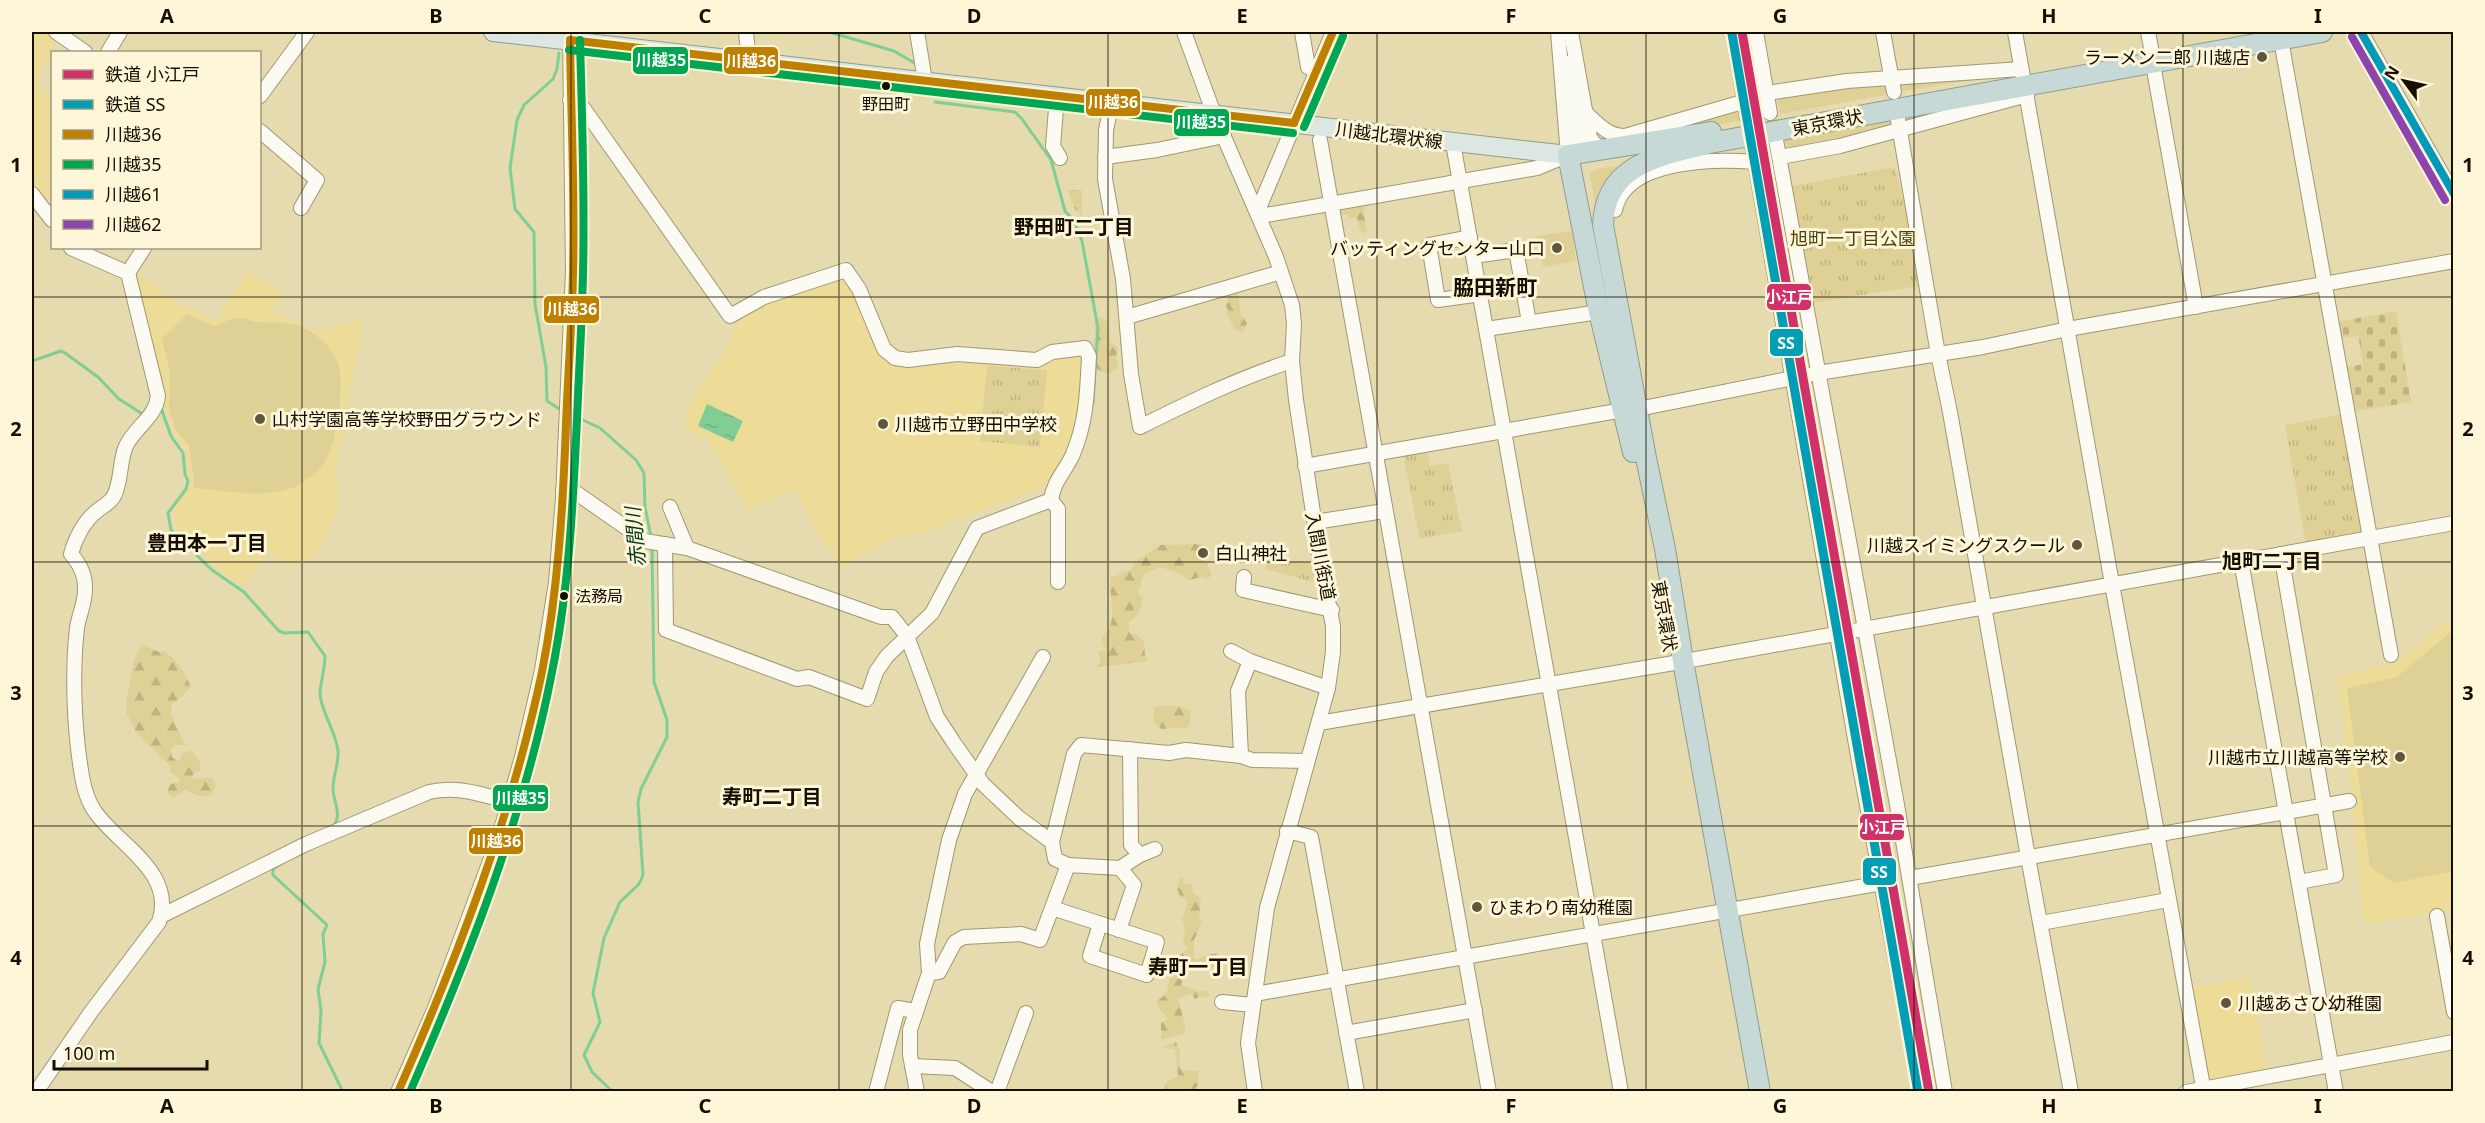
<svg xmlns="http://www.w3.org/2000/svg" width="2485" height="1123" viewBox="0 0 2485 1123" font-family="'Noto Sans','Noto Sans JP',sans-serif">
<style>
.built{fill:#ecdc97}
.green{fill:#dfd196}
.forest{fill:url(#forest-firs)}
.cemetery{fill:url(#cemetery-stones)}
.park{fill:url(#park-tufts)}
.water{fill:url(#water-ripples)}
.lines{fill:none;stroke-linecap:round;stroke-linejoin:round}
.stream{stroke:#80ce94;stroke-width:3}
.minor-casing{stroke:#a09774;stroke-width:16}
.major-casing{stroke:#8e9e8e;stroke-width:20}
.highway-casing{stroke:#8e9e8e;stroke-width:22}
.minor{stroke:#fbfaf3;stroke-width:14}
.major{stroke:#dce6e2;stroke-width:18}
.highway{stroke:#c7d9d7;stroke-width:20}
.bus-1-casing{stroke:#fdf6d8;stroke-width:12}
.bus-2-casing{stroke:#fdf6d8;stroke-width:12}
.bus-3-casing{stroke:#fdf6d8;stroke-width:12}
.bus-4-casing{stroke:#fdf6d8;stroke-width:12}
.bus-1{stroke:#be8000;stroke-width:8}
.bus-2{stroke:#00a651;stroke-width:8}
.bus-3{stroke:#029ab9;stroke-width:8}
.bus-4{stroke:#8e44ad;stroke-width:8}
.rail-1-casing{stroke:#fdf6d8;stroke-width:14}
.rail-2-casing{stroke:#fdf6d8;stroke-width:14}
.rail-1{stroke:#d13169;stroke-width:9}
.rail-2{stroke:#019eb5;stroke-width:9}
.grid{fill:none;stroke:#150f00;stroke-width:1.5;stroke-opacity:0.55}
.poi-dot{fill:#5e563d;stroke:#fdf6d8;stroke-width:2}
.bus-dot{fill:#150f00;stroke:#fdf6d8;stroke-width:2}
.labels{text-anchor:middle;dominant-baseline:central;stroke-width:6;stroke-linejoin:round;paint-order:stroke}
.bus-label{font-size:16px;fill:#150f00;stroke:#fdf6d8}
.poi-label{font-size:18px;fill:#150f00;stroke:#fdf6d8;text-anchor:start}
.street-label{font-size:18px;fill:#150f00;stroke:#fdf6d8}
.park-label{font-size:18px;fill:#4d420f;stroke:#fdf6d8}
.neighbourhood-label{font-size:20px;font-weight:bold;fill:#150f00;stroke:#fdf6d8}
.water-label{font-size:20px;font-style:italic;fill:#05381f;stroke:#fdf6d8}
.quarter-label{font-size:21px;font-weight:bold;fill:#150f00;stroke:#fdf6d8}
.line-badge{stroke:#fdf6d8;stroke-width:2}
.badge-label{font-size:16px;text-anchor:middle;font-weight:bold;fill:#fff}
.neatline{fill:none;stroke:#150f00;stroke-width:2}
.grid-label{font-size:20px;text-anchor:middle;font-weight:bold;fill:#150f00}
</style>
<defs>
<pattern id="forest-firs" width="22" height="20" patternUnits="userSpaceOnUse" patternTransform="scale(1.5)"><rect width="22" height="20" fill="#dfd196"/><path d="M5 1l3.5 6h-7zM16 11l3.5 6h-7z" fill="#beb280"/></pattern>
<pattern id="cemetery-stones" width="16" height="16" patternUnits="userSpaceOnUse" patternTransform="scale(1.5)"><rect width="16" height="16" fill="#dfd196"/><path d="M2 7V4a2 2 0 0 1 4 0v3zM10 15v-3a2 2 0 0 1 4 0v3z" fill="#beb280"/></pattern>
<pattern id="park-tufts" width="24" height="20" patternUnits="userSpaceOnUse" patternTransform="scale(1.5)"><rect width="24" height="20" fill="#dfd196"/><path d="M3 7l-1-3M5 7V3M7 7l1-3M15 17l-1-3M17 17v-4M19 17l1-3" fill="none" stroke="#beb280"/></pattern>
<pattern id="water-ripples" width="26" height="14" patternUnits="userSpaceOnUse" patternTransform="scale(1.5)"><rect width="26" height="14" fill="#80ce94"/><path d="M2 4q2-2 4 0t4 0M15 11q2-2 4 0t4 0" fill="none" stroke="#6eb07e"/></pattern>
</defs>
<rect width="100%" height="100%" fill="#e6dbaf"/>
<g class="built">
<path d="M32 32H49L57 39 36 86 52 96V208L47 198 32 188Z"/>
<path d="M135 270 171 299 216 321 248 272 282 292 272 311 316 332 361 318 363 333 346 403 356 407 339 453 334 480 340 487V502L329 530 315 555 289 567 269 552 243 586 209 562 190 541 176 530 173 509 189 490 191 483 188 454 174 430 164 405 133 274Z"/>
<path d="M840 276 849 281 885 355 957 358 1051 357 1080 352 1085 357V391L1072 447 1055 473 1040 488 917 535 890 539 852 560 843 568 815 530 796 489 747 510 706 437 701 441 685 426 689 406 728 345 741 314 753 307Z"/>
<path d="M2453 617V909L2364 924 2344 724 2337 677 2395 663Z"/>
<path d="M2250 977 2267 1074 2205 1086 2188 989Z"/>
</g>
<g class="green">
<path d="M2002 75 1898 92 1895 80Z"/>
<path d="M1888 81 1890 94 1780 114 1777 94Z"/>
<path d="M1736 105 1740 121 1606 141 1599 134 1601 132 1612 139Z"/>
<path d="M1894 116 1896 127 1787 153 1785 135Z"/>
<path d="M1620 166 1622 167 1596 213 1590 174 1595 169Z"/>
<path d="M1572 231 1576 261 1543 267 1537 236Z"/>
<path d="M187 314 215 326C222 323 229 319 236 318 243 317 252 322 259 322 283 324 292 319 315 335 325 341 337 356 339 367 344 391 337 445 323 465 316 474 300 486 289 489 259 498 223 490 193 488L194 479 189 446 176 430 169 410 170 372 162 339Z"/>
<path d="M2453 630V871L2394 883 2370 867 2347 688 2397 677Z"/>
</g>
<g class="forest">
<path d="M1362 204 1364 206 1366 232 1364 234 1359 228 1357 217 1349 219 1348 214 1339 216 1338 211 1341 207 1356 208 1357 205Z"/>
<path d="M1238 291 1241 315 1247 323 1243 333 1235 330 1226 312 1228 310 1225 304 1228 303 1227 294Z"/>
<path d="M1099 317 1108 320 1110 342 1118 347 1116 357 1118 367C1110 377 1102 374 1094 366L1093 357 1096 352 1093 343 1096 338 1094 320Z"/>
<path d="M1202 544V558L1207 563 1212 576 1206 579 1202 577 1189 580 1176 572 1159 567 1144 574 1138 593 1143 597C1141 607 1139 618 1128 622L1130 634 1135 633 1144 641 1145 656 1149 661 1098 667 1101 658 1098 655V651L1107 650 1103 645 1102 637C1120 622 1108 599 1111 578L1131 569 1134 563 1159 545Z"/>
<path d="M142 644 161 653 163 651C176 656 186 675 191 687L176 702 172 703 171 713 185 745H176L171 749 172 757 178 762 184 752 192 751 199 760 201 770 190 777 197 779 212 777 216 786 211 795 201 797 185 790 173 798 167 792 170 784 180 782 178 777 171 773 169 765 136 732 127 714 126 703 134 660Z"/>
<path d="M1173 705 1191 710 1190 724 1185 730 1182 728 1161 729 1153 721 1154 707Z"/>
<path d="M1180 877H1183L1184 884 1192 883 1193 893 1201 898 1199 918 1202 922 1194 940V959H1200L1203 956 1218 953 1219 958 1214 968 1199 971 1197 968 1188 965 1181 985 1199 991 1204 990 1210 994 1208 998 1201 996 1195 999 1191 994 1178 998 1185 1026V1033L1161 1040V1023L1168 1019 1157 1005V1001L1166 994 1174 960 1185 951 1187 947 1183 944 1185 928 1182 919 1188 902 1184 898 1181 899 1177 888Z"/>
<path d="M1176 1042 1180 1052V1068L1187 1071H1198V1085L1194 1090 1188 1089V1091H1165V1083L1178 1076 1175 1050 1162 1047Z"/>
</g>
<g class="cemetery">
<path d="M1068 190H1082V216L1074 208Z"/>
<path d="M2396 311 2411 402 2352 412 2344 368 2363 364 2358 335 2339 339 2336 322Z"/>
</g>
<g class="park">
<path d="M1895 167 1924 285 1806 304 1786 187Z"/>
<path d="M987 366 1047 370 1040 447 980 441Z"/>
<path d="M2342 414 2363 529 2359 535 2306 546 2285 425Z"/>
<path d="M1427 452 1430 466 1448 463 1462 531 1420 539 1403 455Z"/>
<path d="M1268 556 1281 561 1316 562 1321 584 1265 569Z"/>
</g>
<path class="water" d="M707 404 743 421 733 442 698 426Z"/>
<g class="lines">
<g class="stream">
<path d="M829 32 894 51 916 64"/>
<path d="M559 53 557 69 553 79 524 105 517 120 510 168 515 209 534 232 535 304 546 367 547 401 561 410"/>
<path d="M935 102 1015 112 1022 119 1051 160 1065 211 1074 221 1082 241 1098 328 1093 403"/>
<path d="M32 361 61 351 65 353 98 377 119 399 144 415"/>
<path d="M160 405 171 436 183 453 185 474 188 481 186 489 168 513 171 530 212 570 244 592 279 631 284 633 308 632 325 656C325 668 321 680 320 693 320 710 336 731 338 751 339 763 333 776 333 788 333 802 343 814 333 827"/>
<path d="M570 414 600 428 636 460 644 473 645 507 651 537"/>
<path d="M281 864 273 869V875L327 925 323 934 325 962 318 989 321 1011 319 1043 343 1092"/>
<path d="M613 1092 592 1072 584 1055 600 1022 593 993 604 938 620 902 639 884 643 875 638 802 641 789 667 737V720L654 682 652 547"/>
</g>
<defs>
<g id="minor">
<path d="M56 32 85 52"/>
<path d="M746 32 749 61"/>
<path d="M917 32 925 81"/>
<path d="M1184 32 1214 114 1276 257 1292 305 1294 324 1292 361 1296 400 1320 559 1333 626V652L1328 688 1267 908 1248 1043 1255 1092"/>
<path d="M1302 32 1308 67 1317 71"/>
<path d="M1333 32 1257 213 1266 215 1537 168 1568 155 1558 32"/>
<path d="M1571 32 1590 138 1596 145 1607 149"/>
<path d="M1733 32 1747 118"/>
<path d="M1756 32 1770 113"/>
<path d="M1883 32 1894 92"/>
<path d="M2015 32 2023 77"/>
<path d="M2148 32 2152 53"/>
<path d="M2361 32 2454 195"/>
<path d="M2281 40 2391 655"/>
<path d="M108 52 120 32"/>
<path d="M1569 63 1580 154"/>
<path d="M2153 64 2196 307"/>
<path d="M2025 87 2112 584 2204 1092"/>
<path d="M1767 93 1847 81 2021 69"/>
<path d="M260 96 307 32"/>
<path d="M1057 96 1053 146 1060 158"/>
<path d="M570 100 584 109 730 316 764 297 846 270 859 289 884 349 895 358 908 360 957 354 1037 360 1052 352 1085 348 1089 356C1087 392 1087 420 1073 454 1065 472 1054 480 1051 500L1058 509V582"/>
<path d="M1112 102 1106 130 1105 179 1123 279 1131 374 1140 427C1190 402 1239 378 1292 361"/>
<path d="M1586 113C1598 124 1608 136 1625 136L1746 101"/>
<path d="M1897 114 1938 354 1950 412 2028 857 2071 1092"/>
<path d="M260 131 317 180 301 208"/>
<path d="M1320 140 1489 1092"/>
<path d="M1776 140 1896 799 1945 1092"/>
<path d="M1453 143 1621 1092"/>
<path d="M1752 144 1859 762 1920 1092"/>
<path d="M1105 157 1157 150 1224 136"/>
<path d="M1780 157 1840 146 2027 95"/>
<path d="M32 194 52 220"/>
<path d="M1615 210C1625 159 1715 159 1755 162"/>
<path d="M1470 237 1429 245 1438 300 1481 294"/>
<path d="M1474 256 1516 250 1529 322"/>
<path d="M128 273 144 248"/>
<path d="M1127 317 1281 272"/>
<path d="M1486 329 1599 312"/>
<path d="M1638 409 1818 373 1983 347 2068 329 2454 261"/>
<path d="M1305 466 1623 410"/>
<path d="M563 490 575 492 645 541 687 548 881 617H892L907 636 937 717 954 743 983 784 1019 818 1052 842 1055 859 1068 865"/>
<path d="M670 507 687 548"/>
<path d="M1315 522 1384 511"/>
<path d="M665 544 666 630 797 679 809 677 867 699 876 672 887 656 932 613 977 528 1051 500"/>
<path d="M2281 554 2336 875 2299 882"/>
<path d="M2241 561 2336 1092"/>
<path d="M1244 577 1243 590 1332 610"/>
<path d="M1231 651 1250 661 1328 688"/>
<path d="M1319 723 1674 663 2454 523"/>
<path d="M1130 749 1131 845 1140 855"/>
<path d="M1241 756 1238 691 1250 661"/>
<path d="M1287 831 1311 837 1357 1092"/>
<path d="M1052 842 1074 754 1081 745 1169 753 1186 750 1241 756 1252 760 1307 761"/>
<path d="M1910 878 2349 801"/>
<path d="M1052 908 1157 942 1147 975 1090 956 1100 924"/>
<path d="M161 916 306 844 429 792C457 785 483 795 510 802"/>
<path d="M2437 916 2454 1012"/>
<path d="M2041 923 2168 900"/>
<path d="M1119 930 1134 885 1120 868"/>
<path d="M929 973 939 972 955 942 964 937 1021 934 1040 940 1068 865 1120 868 1140 855 1155 849"/>
<path d="M1255 994 1882 883"/>
<path d="M1222 1002 1253 1005"/>
<path d="M1346 1033 1475 1010"/>
<path d="M912 1066 955 1068 992 1092"/>
<path d="M36 1092 91 1012 159 922C176 873 120 846 96 813 87 801 83 785 81 770 74 727 72 671 77 628 79 614 86 601 85 587 85 575 79 563 71 554 75 539 84 521 97 511 103 506 110 503 114 496 122 480 119 462 126 446 135 427 156 417 158 396L128 273 71 248"/>
<path d="M398 1092 435 1008 499 837 522 757 542 670 556 582 563 498 573 271 570 32"/>
<path d="M876 1092 898 1008 915 1011"/>
<path d="M917 1092 910 1055V1030L929 973 927 944 949 840 965 794 1043 657"/>
<path d="M997 1092 1026 1013"/>
<path d="M2186 1092 2454 1042"/>
</g>
<path id="major" d="M493 32 1568 155"/>
<g id="highway">
<path d="M1568 155 1599 312 1633 452"/>
<path d="M1568 155 1711 132"/>
<path d="M1760 1092 1683 661 1665 549 1646 458 1603 225C1605 162 1662 156 1710 143L2322 32"/>
</g>
</defs>
<use href="#minor" class="minor-casing"/>
<use href="#major" class="major-casing"/>
<use href="#highway" class="highway-casing"/>
<use href="#minor" class="minor"/>
<use href="#major" class="major"/>
<use href="#highway" class="highway"/>
<defs>
<g id="bus-1">
<path d="M570 40 1294 123"/>
<path d="M1294 123 1333 32"/>
<path d="M398 1092C458 956 511 818 542 672 558 591 563 507 566 424 568 374 572 323 573 273 575 195 571 117 570 40"/>
</g>
<g id="bus-2">
<path d="M569 50 1293 133"/>
<path d="M1304 127 1343 36"/>
<path d="M410 1092C469 956 524 817 552 672 569 588 573 504 577 419 579 370 582 321 583 273 585 195 582 117 580 40"/>
</g>
<path id="bus-3" d="M2361 32 2454 194"/>
<path id="bus-4" d="M2352 37 2445 200"/>
</defs>
<use href="#bus-1" class="bus-1-casing"/>
<use href="#bus-2" class="bus-2-casing"/>
<use href="#bus-3" class="bus-3-casing"/>
<use href="#bus-4" class="bus-4-casing"/>
<use href="#bus-1" class="bus-1"/>
<use href="#bus-2" class="bus-2"/>
<use href="#bus-3" class="bus-3"/>
<use href="#bus-4" class="bus-4"/>
<defs>
<path id="rail-1" d="M1742 32 1929 1092"/>
<path id="rail-2" d="M1732 34 1918 1092"/>
</defs>
<use href="#rail-1" class="rail-1-casing"/>
<use href="#rail-2" class="rail-2-casing"/>
<use href="#rail-1" class="rail-1"/>
<use href="#rail-2" class="rail-2"/>
</g>
<path class="grid" d="M302 32V1092M571 32V1092M839 32V1092M1108 32V1092M1377 32V1092M1646 32V1092M1914 32V1092M2183 32V1092M32 297H2454M32 562H2454M32 826H2454"/>
<g class="poi-dot">
<circle cx="2262" cy="57" r="6"/>
<circle cx="1557" cy="248" r="6"/>
<circle cx="260" cy="419" r="6"/>
<circle cx="883" cy="424" r="6"/>
<circle cx="2077" cy="545" r="6"/>
<circle cx="1203" cy="553" r="6"/>
<circle cx="2400" cy="757" r="6"/>
<circle cx="1477" cy="907" r="6"/>
<circle cx="2226" cy="1003" r="6"/>
</g>
<g class="bus-dot">
<circle cx="886" cy="86" r="5"/>
<circle cx="564" cy="596" r="5"/>
</g>
<g class="labels">
<g class="bus-label">
<text x="886" y="104">野田町</text>
<text x="575" y="596" text-anchor="start">法務局</text>
</g>
<g class="poi-label">
<text x="2250" y="57" text-anchor="end">ラーメン二郎 川越店</text>
<text x="1545" y="248" text-anchor="end">バッティングセンター山口</text>
<text x="272" y="419">山村学園高等学校野田グラウンド</text>
<text x="895" y="424">川越市立野田中学校</text>
<text x="2065" y="545" text-anchor="end">川越スイミングスクール</text>
<text x="1215" y="553">白山神社</text>
<text x="2388" y="757" text-anchor="end">川越市立川越高等学校</text>
<text x="1489" y="907">ひまわり南幼稚園</text>
<text x="2238" y="1003">川越あさひ幼稚園</text>
</g>
<g class="street-label">
<text transform="translate(1827 122) rotate(-11)">東京環状</text>
<text transform="translate(1389 135) rotate(7)">川越北環状線</text>
<text transform="translate(1321 556) rotate(79)">入間川街道</text>
<text transform="translate(1665 616) rotate(80)">東京環状</text>
</g>
<g class="park-label">
<text x="1853" y="238">旭町一丁目公園</text>
</g>
<g class="neighbourhood-label">
<text x="1074" y="226">野田町二丁目</text>
<text x="207" y="542">豊田本一丁目</text>
<text x="2272" y="560">旭町二丁目</text>
<text x="772" y="796">寿町二丁目</text>
<text x="1198" y="966">寿町一丁目</text>
</g>
<g class="water-label">
<text transform="translate(635 537) rotate(-95)">赤間川</text>
</g>
<g class="quarter-label">
<text x="1495" y="287">脇田新町</text>
</g>
</g>
<g class="line-badge">
<rect x="632" y="46" width="57" height="29" rx="6" fill="#00a651"/>
<rect x="723" y="46" width="56" height="29" rx="6" fill="#be8000"/>
<rect x="1085" y="88" width="56" height="29" rx="6" fill="#be8000"/>
<rect x="1173" y="108" width="57" height="29" rx="6" fill="#00a651"/>
<rect x="1766" y="283" width="46" height="28" rx="6" fill="#d13169"/>
<rect x="543" y="295" width="57" height="29" rx="6" fill="#be8000"/>
<rect x="1769" y="328" width="35" height="29" rx="6" fill="#019eb5"/>
<rect x="492" y="784" width="57" height="28" rx="6" fill="#00a651"/>
<rect x="1859" y="813" width="46" height="28" rx="6" fill="#d13169"/>
<rect x="468" y="827" width="56" height="28" rx="6" fill="#be8000"/>
<rect x="1862" y="857" width="35" height="29" rx="6" fill="#019eb5"/>
</g>
<g class="badge-label">
<text x="661" y="66">川越35</text>
<text x="751" y="67">川越36</text>
<text x="1113" y="108">川越36</text>
<text x="1201" y="128">川越35</text>
<text x="1789" y="303">小江戸</text>
<text x="572" y="315">川越36</text>
<text x="1786" y="349">SS</text>
<text x="521" y="804">川越35</text>
<text x="1882" y="833">小江戸</text>
<text x="496" y="847">川越36</text>
<text x="1879" y="878">SS</text>
</g>
<rect width="2485" height="1123" fill="none" stroke="#fdf6d8" stroke-width="66"/>
<rect x="51" y="51" width="210" height="198" fill="#fdf6d8" stroke="#a09a82" stroke-width="1.5"/>
<rect x="63" y="70" width="30" height="9" fill="#d13169" stroke="#a09a82" stroke-width="1.5"/>
<text x="105" y="81" font-size="18" fill="#150f00">鉄道 小江戸</text>
<rect x="63" y="100" width="30" height="9" fill="#019eb5" stroke="#a09a82" stroke-width="1.5"/>
<text x="105" y="111" font-size="18" fill="#150f00">鉄道 SS</text>
<rect x="63" y="130" width="30" height="9" fill="#be8000" stroke="#a09a82" stroke-width="1.5"/>
<text x="105" y="141" font-size="18" fill="#150f00">川越36</text>
<rect x="63" y="160" width="30" height="9" fill="#00a651" stroke="#a09a82" stroke-width="1.5"/>
<text x="105" y="171" font-size="18" fill="#150f00">川越35</text>
<rect x="63" y="190" width="30" height="9" fill="#029ab9" stroke="#a09a82" stroke-width="1.5"/>
<text x="105" y="201" font-size="18" fill="#150f00">川越61</text>
<rect x="63" y="220" width="30" height="9" fill="#8e44ad" stroke="#a09a82" stroke-width="1.5"/>
<text x="105" y="231" font-size="18" fill="#150f00">川越62</text>
<g transform="translate(2404 81) rotate(303)" stroke="#fdf6d8" stroke-width="4.5" paint-order="stroke">
<path d="M0-4.5L10 22L0 15L-10 22Z" fill="#150f00"/>
<text y="-9" font-size="16" font-weight="bold" text-anchor="middle" fill="#150f00">N</text>
</g>
<path d="M54 1060v9h153v-9" fill="none" stroke="#150f00" stroke-width="3"/>
<text x="63" y="1060" font-size="18" fill="#150f00" stroke="#fdf6d8" stroke-width="4.5" paint-order="stroke">100 m</text>
<rect x="33" y="33" width="2419" height="1057" class="neatline"/>
<g class="grid-label">
<text x="167" y="23">A</text>
<text x="436" y="23">B</text>
<text x="705" y="23">C</text>
<text x="974" y="23">D</text>
<text x="1242" y="23">E</text>
<text x="1511" y="23">F</text>
<text x="1780" y="23">G</text>
<text x="2049" y="23">H</text>
<text x="2318" y="23">I</text>
<text x="16" y="172">1</text>
<text x="2468" y="172">1</text>
<text x="16" y="436">2</text>
<text x="2468" y="436">2</text>
<text x="16" y="700">3</text>
<text x="2468" y="700">3</text>
<text x="16" y="965">4</text>
<text x="2468" y="965">4</text>
<text x="167" y="1113">A</text>
<text x="436" y="1113">B</text>
<text x="705" y="1113">C</text>
<text x="974" y="1113">D</text>
<text x="1242" y="1113">E</text>
<text x="1511" y="1113">F</text>
<text x="1780" y="1113">G</text>
<text x="2049" y="1113">H</text>
<text x="2318" y="1113">I</text>
</g>
</svg>
